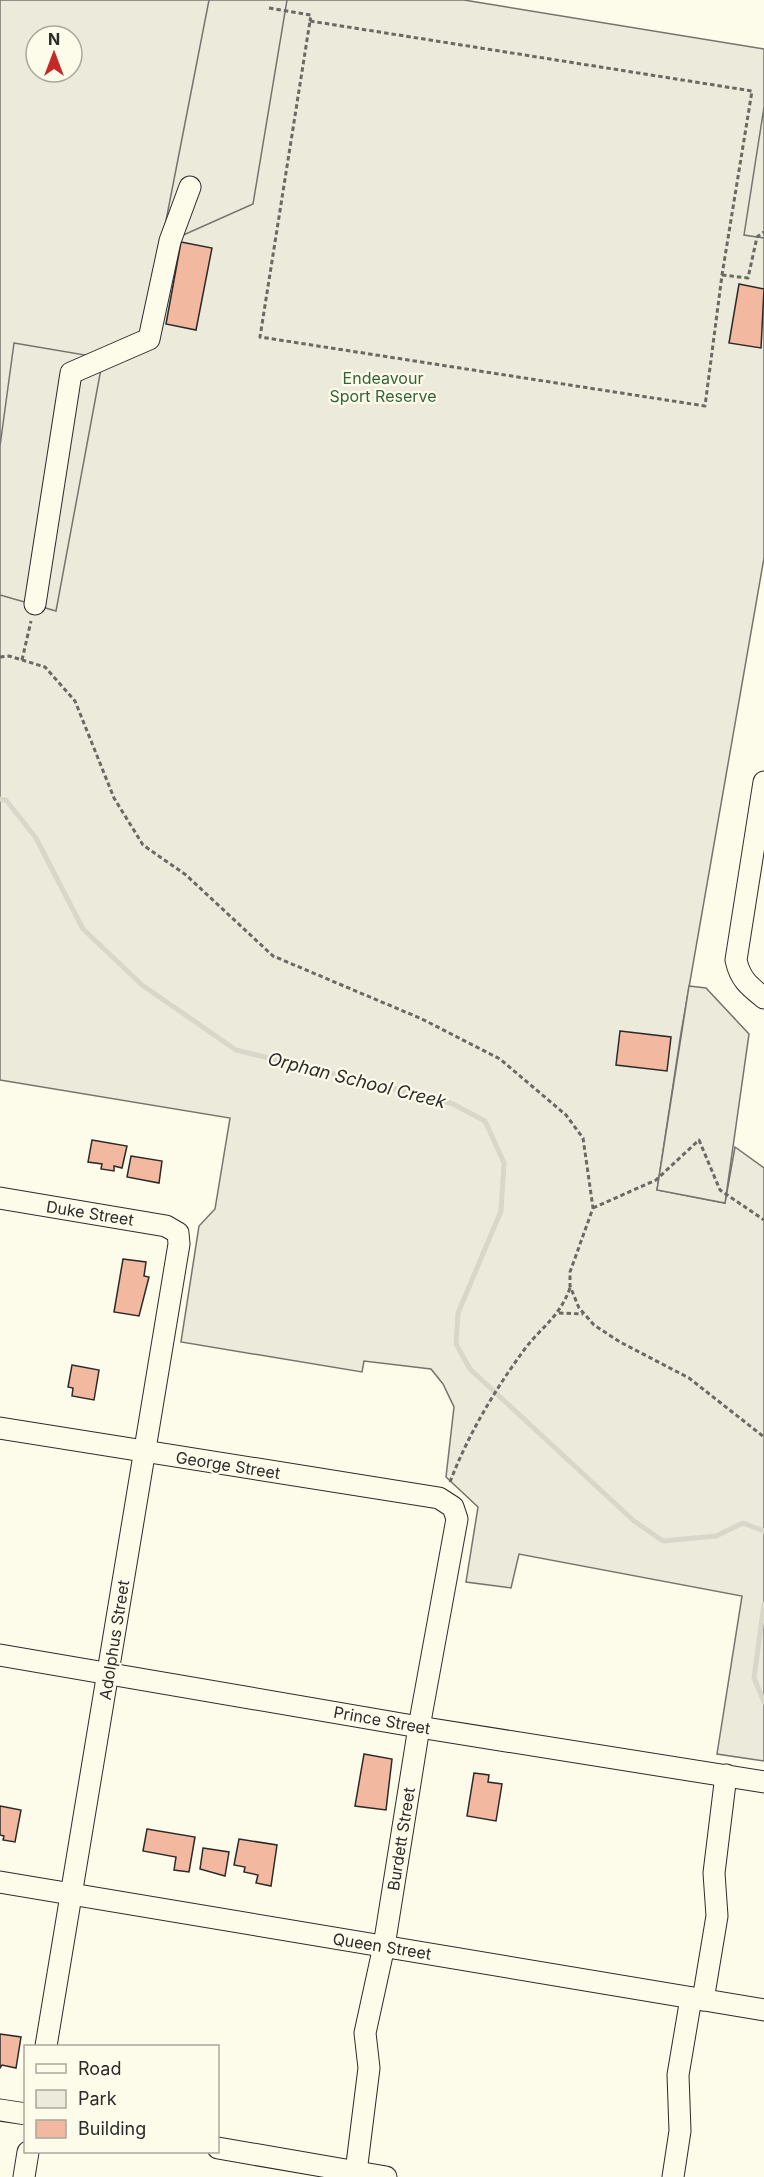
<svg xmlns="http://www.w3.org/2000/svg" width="764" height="2177" viewBox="0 0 764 2177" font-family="Inter,sans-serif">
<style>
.green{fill:#ecebdb;stroke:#74746e;stroke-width:1.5;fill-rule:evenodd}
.parking{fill:#eceadb;stroke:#74746e;stroke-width:1.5}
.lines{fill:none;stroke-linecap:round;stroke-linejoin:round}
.stream{stroke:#d8d7c9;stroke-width:5}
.building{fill:#f2b8a0;stroke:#2b2b2b;stroke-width:1.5}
.minor-casing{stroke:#2b2b2b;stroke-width:23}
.path{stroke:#6a6964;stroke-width:3;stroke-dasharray:4.5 3;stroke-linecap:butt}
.minor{stroke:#fdfbea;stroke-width:21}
.labels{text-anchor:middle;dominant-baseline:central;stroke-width:4.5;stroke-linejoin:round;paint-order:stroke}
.park-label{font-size:16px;fill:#34623c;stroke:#fdfbea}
.street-label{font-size:16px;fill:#2b2b2b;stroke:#fdfbea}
.water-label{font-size:18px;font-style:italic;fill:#2b2b2b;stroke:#fdfbea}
</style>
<rect width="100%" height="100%" fill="#fdfbea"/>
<path class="green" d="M0 0H464L764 49V558L681 1033 657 1190 725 1203 735 1147 764 1168V1761L717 1754 742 1596 519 1554 511 1588 466 1582 478 1507 446 1477 454 1407 443 1384 431 1369 364 1361 362 1372 181 1342 199 1226 215 1209 230 1118 0 1080ZM36 36H72V72H36Z"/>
<g class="parking">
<path d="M209 0H287L253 204 170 241H162Z"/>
<path d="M764 107V238L744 235Z"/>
<path d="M14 343 103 358 56 611 0 595V446Z"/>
<path d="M689 986 706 988 749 1034 725 1203 657 1190Z"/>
</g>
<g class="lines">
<g class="stream">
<path d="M0 799 6 800 36 838 83 929 142 985 236 1050 451 1103 485 1121 504 1163 501 1211 458 1313 456 1344 470 1369 634 1521 663 1541 716 1536 743 1523 764 1531"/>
<path d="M764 1604 754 1678 764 1702"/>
</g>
</g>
<g class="building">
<path d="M181 242 212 248 196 330 166 324Z"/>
<path d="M739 284 764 289 761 348 729 343Z"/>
<path d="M620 1031 671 1037 667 1071 616 1065Z"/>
<path d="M92 1140 127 1146 122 1168 114 1166V1171L101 1169 102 1164 88 1162Z"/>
<path d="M131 1156 162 1161 159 1183 127 1177Z"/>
<path d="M123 1259 146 1262 144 1276 149 1277 139 1316 114 1312Z"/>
<path d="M72 1365 99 1370 94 1400 72 1396 73 1388 68 1387Z"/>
<path d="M364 1754 392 1759 386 1810 355 1806Z"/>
<path d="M474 1773 489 1775 488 1782 502 1784 496 1821 467 1816Z"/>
<path d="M0 1806 21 1810 15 1842 3 1840 4 1836 0 1835Z"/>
<path d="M147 1829 195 1837 189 1872 174 1870 176 1857 143 1851Z"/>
<path d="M239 1839 277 1845 271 1886 256 1883 258 1875 244 1872 245 1867 234 1865Z"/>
<path d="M203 1848 229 1852 225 1876 200 1869Z"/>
<path d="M0 2034 21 2037 16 2068 2 2065 0 2068Z"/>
</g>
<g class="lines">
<defs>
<g id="minor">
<path d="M35 604 71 373 149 339 170 241 190 187"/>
<path d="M764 782 736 960C740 979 749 986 764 998"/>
<path d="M0 1198 166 1226 178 1233 179 1244 46 2046"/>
<path d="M0 1428 439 1498 453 1507 457 1519 419 1727 384 1946 365 2033 369 2068 356 2172"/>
<path d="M0 1655 419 1727 764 1782"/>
<path d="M0 1882 764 2010"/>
<path d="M703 2000 717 1916 714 1873 726 1775"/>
<path d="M0 2110 26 2114"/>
<path d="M218 2148 386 2177"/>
<path d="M24 2177 28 2152"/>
<path d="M673 2177 680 2131 678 2075 691 1998"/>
</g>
</defs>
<use href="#minor" class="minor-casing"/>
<g class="path">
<path d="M269 8 311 15 310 21"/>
<path d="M310 21 752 91 722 275 705 406 260 337Z"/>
<path d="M722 275 748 278 757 237 764 232"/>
<path d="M0 657 9 656 45 667 75 701 114 798 143 845 186 875 273 956 422 1019 500 1059 566 1115 583 1138 593 1208 570 1272V1286L579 1308 594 1325 620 1342 689 1378 764 1437"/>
<path d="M22 660 31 621"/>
<path d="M593 1208 656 1180 699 1140 720 1190 764 1220"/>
<path d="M559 1313 583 1314"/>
<path d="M450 1482C468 1435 494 1391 524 1350 542 1326 559 1318 570 1288"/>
</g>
<use href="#minor" class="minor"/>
</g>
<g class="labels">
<g class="park-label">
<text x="383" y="378">Endeavour<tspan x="383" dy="18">Sport Reserve</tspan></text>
</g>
<g class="street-label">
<text transform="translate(90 1213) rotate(9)">Duke Street</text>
<text transform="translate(228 1465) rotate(9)">George Street</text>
<text transform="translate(114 1640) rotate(-81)">Adolphus Street</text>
<text transform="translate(382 1720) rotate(10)">Prince Street</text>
<text transform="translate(401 1839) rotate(-81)">Burdett Street</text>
<text transform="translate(382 1946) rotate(9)">Queen Street</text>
</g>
<g class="water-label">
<text transform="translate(357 1080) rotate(14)">Orphan School Creek</text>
</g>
</g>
<rect x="24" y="2045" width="195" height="108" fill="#fdfbea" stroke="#a9a89e" stroke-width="1.5"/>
<rect x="36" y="2064" width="30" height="9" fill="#fdfbea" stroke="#a9a89e" stroke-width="1.5"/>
<text x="78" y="2075" font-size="18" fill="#2b2b2b">Road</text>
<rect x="36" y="2090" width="30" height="18" fill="#ecebdb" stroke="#a9a89e" stroke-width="1.5"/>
<text x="78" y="2105" font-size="18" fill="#2b2b2b">Park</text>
<rect x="36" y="2120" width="30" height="18" fill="#f2b8a0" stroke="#a9a89e" stroke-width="1.5"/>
<text x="78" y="2135" font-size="18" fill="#2b2b2b">Building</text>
<g transform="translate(54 54)"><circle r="28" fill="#fdfbea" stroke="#a9a89e" stroke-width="1.5"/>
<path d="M0-4.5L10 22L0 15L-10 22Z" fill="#c62828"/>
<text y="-9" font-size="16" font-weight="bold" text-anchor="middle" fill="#2b2b2b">N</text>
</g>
</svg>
